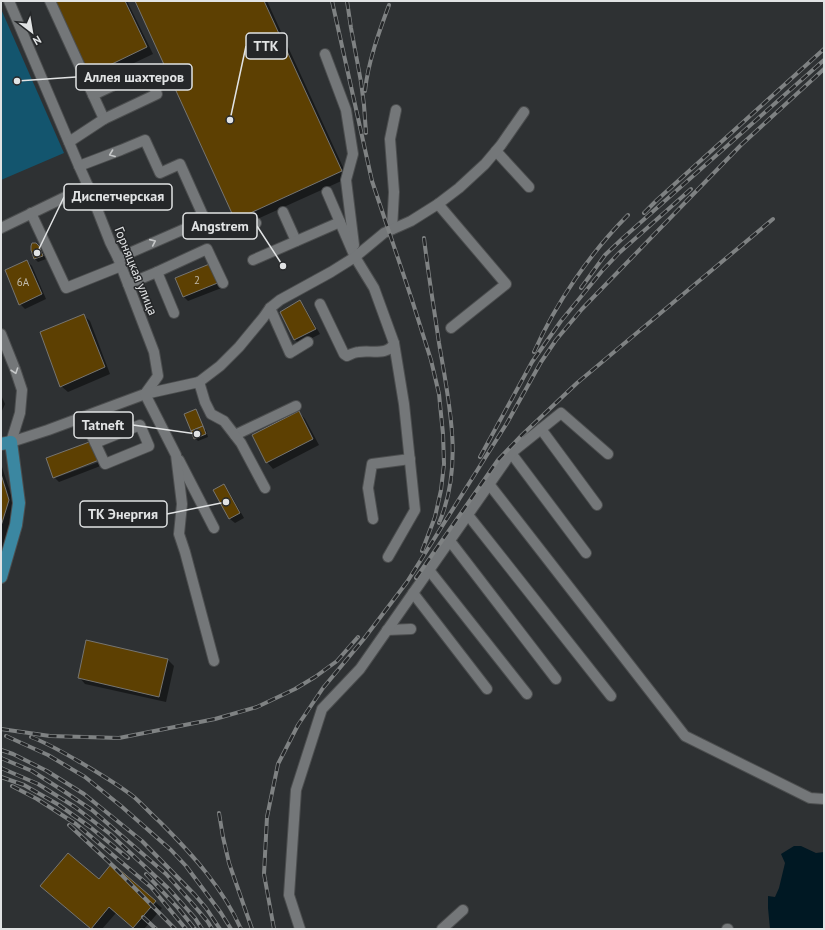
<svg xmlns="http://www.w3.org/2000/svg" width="825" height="930" viewBox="0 0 825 930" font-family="'PT Sans',sans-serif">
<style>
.green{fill:#13556e}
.water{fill:#001823}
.shadow{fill:#0007}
.building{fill:#5d4002;stroke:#767572}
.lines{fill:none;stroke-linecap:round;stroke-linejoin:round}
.minor-casing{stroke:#4c4e4f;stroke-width:12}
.major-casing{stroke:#4c4e4f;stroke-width:14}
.minor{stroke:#747779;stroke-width:10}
.major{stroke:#3b87a1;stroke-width:12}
.rail-casing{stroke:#7f8283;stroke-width:4}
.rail{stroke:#252729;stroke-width:2.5;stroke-dasharray:8;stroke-linecap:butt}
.oneway{stroke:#c6c8c9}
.labels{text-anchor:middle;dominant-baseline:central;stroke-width:3;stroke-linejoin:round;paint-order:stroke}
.number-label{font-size:11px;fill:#c0baac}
.street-label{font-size:13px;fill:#e1e3e4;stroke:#252729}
.leader{fill:none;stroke:#e1e3e4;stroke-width:1.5}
.callout-dot{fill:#e1e3e4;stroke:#252729;stroke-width:1.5}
.callout{fill:#252729;stroke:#e1e3e4;stroke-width:1.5}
.callout-label{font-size:14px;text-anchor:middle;font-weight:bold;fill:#e1e3e4}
</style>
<rect width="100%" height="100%" fill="#2e3133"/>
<path class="green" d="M1 9 64 153 1 180Z"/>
<path class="water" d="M794 846H801L816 853 824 852V929H770L768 908V896L775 897 779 888 785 863 781 854Z"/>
<g class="shadow">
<path d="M49 1H127L153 54 92 83Z"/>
<path d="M136 1H267L348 178 242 226 236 220Z"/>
<path d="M36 244 42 250 46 259 38 262 35 259 32 246Z"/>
<path d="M27 261 32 266 46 299 25 309 20 304Z"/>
<path d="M211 264 224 287 188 301 184 297Z"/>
<path d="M299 301 304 306 320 334 300 344 295 340 281 312Z"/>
<path d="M83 315 90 321 110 374 68 392 61 386Z"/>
<path d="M1 395 5 404 1 413Z"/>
<path d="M299 412 305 419 319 445 273 469 267 462Z"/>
<path d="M204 429 206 430 208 437 198 441 195 438Z"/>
<path d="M102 461 103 465 59 482 54 477 55 476V478Z"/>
<path d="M1 466 2 467 15 507 10 523 1 554Z"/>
<path d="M223 485 228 490 244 518 235 523 230 519 214 490Z"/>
<path d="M168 660 174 666 166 702 85 684 79 677Z"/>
<path d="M99 881 155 902 162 908 144 929H135L116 913 102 929H91L48 892Z"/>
</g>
<g class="building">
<path d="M48 1H125L147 47 85 77Z"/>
<path d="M135 1H264L342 171 235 220Z"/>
<path d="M32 243H36L39 246 43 256 34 259 31 250V246Z"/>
<path d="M27 260 42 294 19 305 5 270Z"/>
<path d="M212 263 220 282 183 297 175 278Z"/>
<path d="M300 300 316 329 294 340 280 312Z"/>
<path d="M84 314 105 367 60 387 40 332Z"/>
<path d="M196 409 203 426 191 431 184 414Z"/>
<path d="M299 411 313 439 266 463 252 435Z"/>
<path d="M203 426 206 434 194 439 191 431Z"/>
<path d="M92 441 99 460 53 478 46 458Z"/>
<path d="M1 474 9 500 1 526Z"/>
<path d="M224 484 240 513 229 519 213 490Z"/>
<path d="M86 640 168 659 159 697 78 678Z"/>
<path d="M68 853 99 879 112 863 156 901 133 928 109 907 91 929 40 886Z"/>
</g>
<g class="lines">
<defs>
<g id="minor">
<path d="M9 1 79 166 88 186 110 242 118 258 154 352 158 376 145 394 48 430 11 442"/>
<path d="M50 1 104 119 69 142"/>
<path d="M325 54 346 110 353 154 346 180 354 245"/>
<path d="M93 95 146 70 157 94 104 119"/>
<path d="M496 151 529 187"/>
<path d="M79 166 121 150 145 140 160 173 180 164 205 220 229 234 256 223"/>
<path d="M438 204 506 284 451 328"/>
<path d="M283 212 296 241"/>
<path d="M31 213 66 288 121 266"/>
<path d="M1 228 88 186"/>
<path d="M392 229 394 192 390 139 396 110"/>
<path d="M118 258 205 220"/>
<path d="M253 260 340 222"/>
<path d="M157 272 207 249 223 283"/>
<path d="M128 284 157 272 174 313"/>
<path d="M320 304 344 354 347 356C351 354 355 352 359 352 370 350 389 356 394 343L374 288 355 257 327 192"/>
<path d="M270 308 290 353 308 342"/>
<path d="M1 334 15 369 22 390 20 413 11 442"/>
<path d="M199 382 220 366 239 347 263 318 270 308 280 300 331 272 355 257 384 233 411 221 438 204 459 188 485 164 501 145 524 112"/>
<path d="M83 417 105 464 149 446 140 425 95 443"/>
<path d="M541 429 597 505"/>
<path d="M235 435 296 406"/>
<path d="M511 453 586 553"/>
<path d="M179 460 214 528"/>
<path d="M489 484 685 736 810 798 824 799"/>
<path d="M468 515 611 696"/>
<path d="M373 519 368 488 372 464 410 459"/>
<path d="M450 541 556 679"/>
<path d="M388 557 415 510 404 404 394 343"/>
<path d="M429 570 527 694"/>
<path d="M413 593 487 689"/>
<path d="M387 630 411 629"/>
<path d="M214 661 185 552 179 534 182 504 176 455 145 394 199 382 205 402 211 414 224 421 241 443 265 488"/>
<path d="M300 929 289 895 296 790 322 709 360 669 511 453 561 413 608 454"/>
<path d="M442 929 463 910"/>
<path d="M727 929H728"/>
</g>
<path id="major" d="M1 444 11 442 19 503 16 525 1 577"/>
</defs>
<use href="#minor" class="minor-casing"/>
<use href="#major" class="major-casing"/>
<use href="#minor" class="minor"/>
<use href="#major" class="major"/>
<defs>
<g id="rail">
<path d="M332 1 372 181 412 300 431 360 439 394 443 434 444 464 441 490 435 517 422 551"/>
<path d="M347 1 351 28 361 82 364 105 366 133"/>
<path d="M365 91C368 62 379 32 389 5"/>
<path d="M644 213 657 200 824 49"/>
<path d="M424 238C428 273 434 308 439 343 449 403 464 465 439 523"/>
<path d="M581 288 605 255 623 238 824 60"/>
<path d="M534 352C556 303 590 253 628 215"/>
<path d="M480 457 532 362 561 321 602 271 619 253 691 189"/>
<path d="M416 578 498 460 522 435 577 383 773 219"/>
<path d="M1 729 50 736 119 738 215 719 257 707 295 689 315 677 337 661 358 637"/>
<path d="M6 736 48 755 85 777 121 806 171 850 186 866 221 913 231 929"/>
<path d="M31 737C52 745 71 757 90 768 105 777 120 786 134 797 143 805 151 814 160 822 192 854 223 888 241 929"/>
<path d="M1 750 13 754 47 771 84 794 142 841 195 895 206 908 220 929"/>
<path d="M1 758 32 771 62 790 92 810 166 874 191 902 208 922 212 929"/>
<path d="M1 768 38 784 75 807 110 834 169 889 195 918 202 929"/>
<path d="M1 777 24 785 59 805 90 827 128 858"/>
<path d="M12 786 37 799 76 824 151 887 186 929"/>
<path d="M219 813 223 837 229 863 252 929"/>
<path d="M69 825 109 862 175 929"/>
<path d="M146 874 178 908 195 929"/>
<path d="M143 917 156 929"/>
<path d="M274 929 264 874 267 817 278 764 298 725 323 688 363 640 407 582 507 423 541 362 556 340 582 309 741 145 824 69"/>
</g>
</defs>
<use href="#rail" class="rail-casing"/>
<use href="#rail" class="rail"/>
</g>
<defs><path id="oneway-chevron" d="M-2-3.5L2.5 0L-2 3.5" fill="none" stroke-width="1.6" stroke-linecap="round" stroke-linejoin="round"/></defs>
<g class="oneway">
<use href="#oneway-chevron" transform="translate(112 154) rotate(159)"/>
<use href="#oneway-chevron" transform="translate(153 242) rotate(-24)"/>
<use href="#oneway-chevron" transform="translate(15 371) rotate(71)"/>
</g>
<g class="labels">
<g class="number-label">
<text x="197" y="280">2</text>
<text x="23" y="282">6А</text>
</g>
<g class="street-label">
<text transform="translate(136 271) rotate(68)">Горняцкая улица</text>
</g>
</g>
<path class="leader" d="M230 120L246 46M17 81L76 77M37 253L64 197M283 266L257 226M197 434L133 425M226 502L167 514"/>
<g class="callout-dot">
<circle cx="230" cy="120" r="4"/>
<circle cx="17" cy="81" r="4"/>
<circle cx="37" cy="253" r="4"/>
<circle cx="283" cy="266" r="4"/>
<circle cx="197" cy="434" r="4"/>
<circle cx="226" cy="502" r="4"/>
</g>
<g class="callout">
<rect x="246" y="33" width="41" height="26" rx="4"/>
<rect x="76" y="64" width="116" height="26" rx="4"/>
<rect x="64" y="184" width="108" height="26" rx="4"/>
<rect x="183" y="213" width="74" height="26" rx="4"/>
<rect x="74" y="412" width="59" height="26" rx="4"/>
<rect x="80" y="501" width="87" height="26" rx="4"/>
</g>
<g class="callout-label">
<text x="266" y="51">ТТК</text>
<text x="134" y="82">Аллея шахтеров</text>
<text x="118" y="201">Диспетчерская</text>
<text x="220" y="231">Angstrem</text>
<text x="103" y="430">Tatneft</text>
<text x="123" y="519">ТК Энергия</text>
</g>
<rect width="825" height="930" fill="none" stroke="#e1e3e4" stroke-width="4"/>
<g transform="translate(32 32) rotate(149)" stroke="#252729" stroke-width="3" paint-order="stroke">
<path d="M0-3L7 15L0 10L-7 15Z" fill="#e1e3e4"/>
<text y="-6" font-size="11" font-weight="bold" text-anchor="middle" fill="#e1e3e4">N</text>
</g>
</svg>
